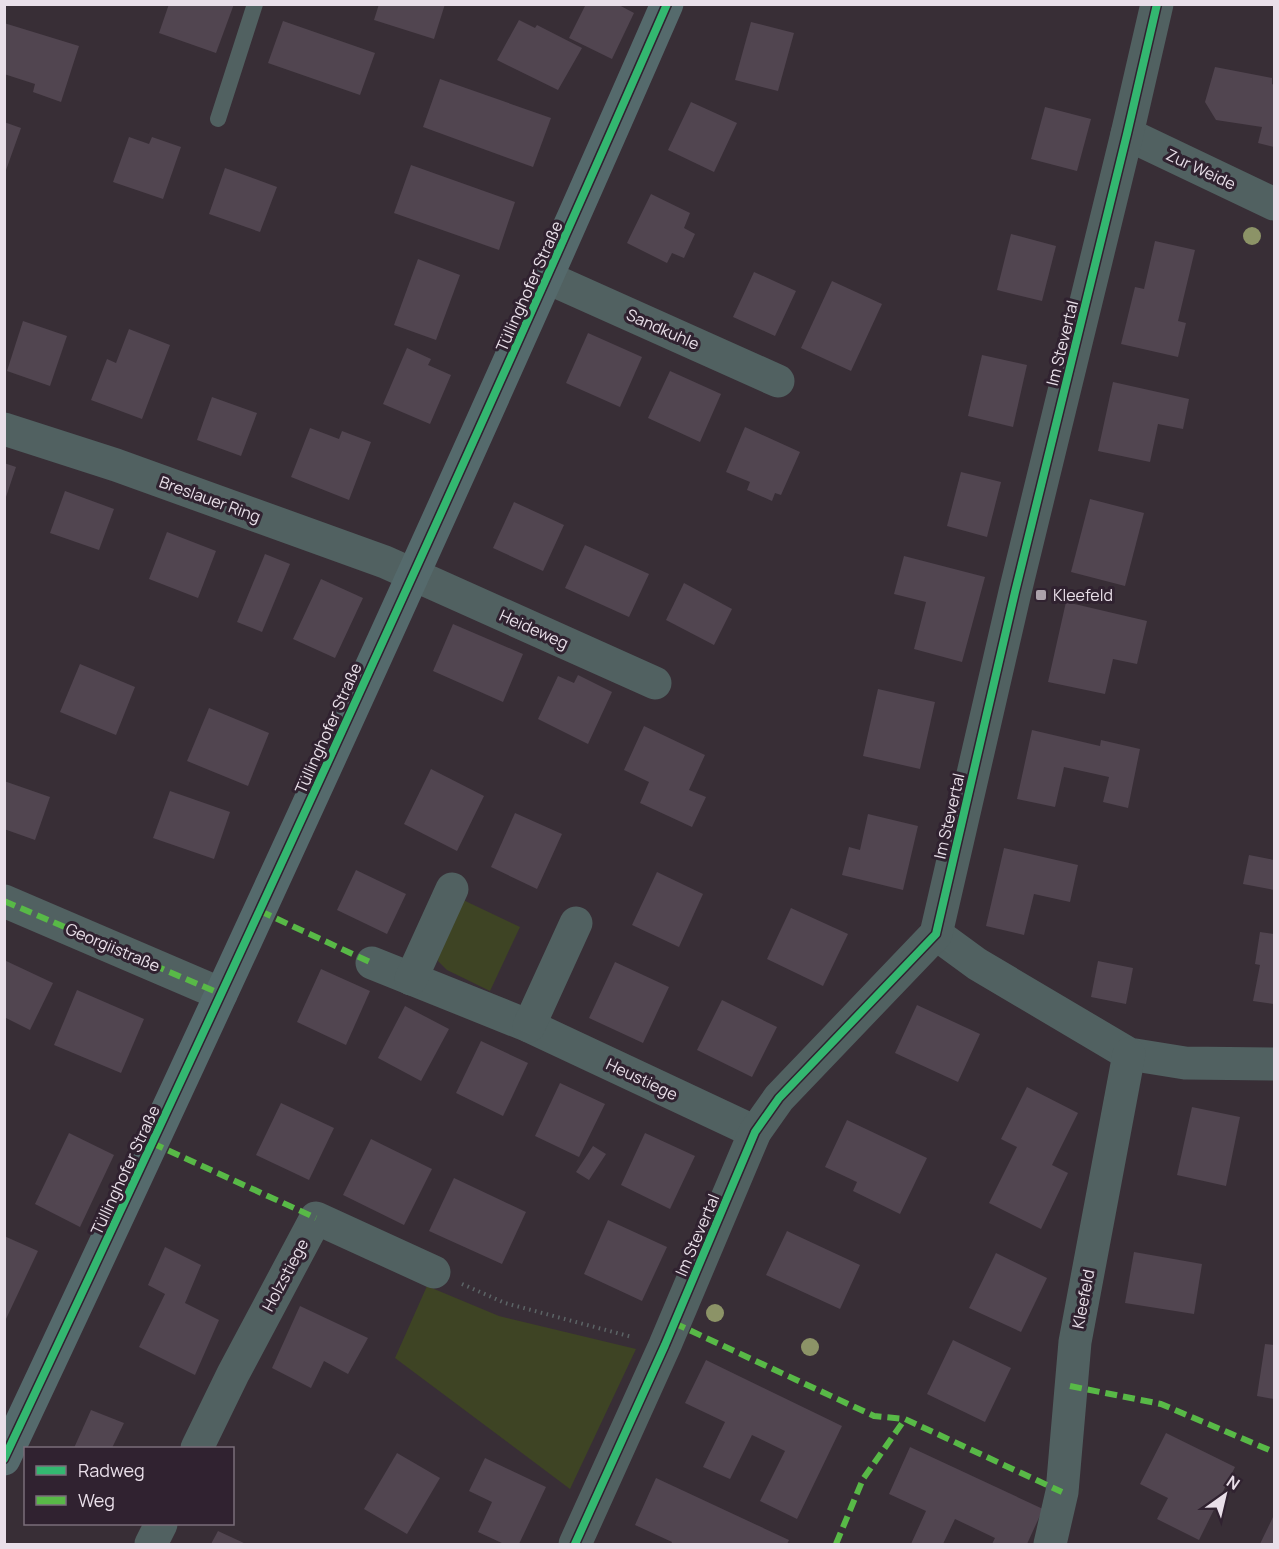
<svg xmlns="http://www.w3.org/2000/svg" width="1279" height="1549" viewBox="0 0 1279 1549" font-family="Manrope,sans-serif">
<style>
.green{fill:#3e4424}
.building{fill:#514550}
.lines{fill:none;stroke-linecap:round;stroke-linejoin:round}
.path{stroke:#5c6466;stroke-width:4;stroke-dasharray:1.5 4.5;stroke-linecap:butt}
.lane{stroke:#516161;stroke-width:16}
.street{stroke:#516161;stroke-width:33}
.secondary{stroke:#556a6c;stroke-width:33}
.quiet{stroke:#58b947;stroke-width:6;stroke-dasharray:12 6;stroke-linecap:butt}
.cycleway-casing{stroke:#302230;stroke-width:11}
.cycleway{stroke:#33b770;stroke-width:8}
.tree{fill:#8c9367}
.poi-dot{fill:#aba1aa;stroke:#302230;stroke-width:2}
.labels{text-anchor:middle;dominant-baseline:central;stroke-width:6;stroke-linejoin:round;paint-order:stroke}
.street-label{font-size:16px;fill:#e9dfe9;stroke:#302230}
.poi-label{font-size:16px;fill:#e9dfe9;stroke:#302230;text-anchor:start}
</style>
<rect width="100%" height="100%" fill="#382e36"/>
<g class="green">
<path d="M459 898 520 927 490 991 447 970 438 961 440 943Z"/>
<path d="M427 1286 499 1316 636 1349 570 1489 395 1358Z"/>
</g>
<g class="building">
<path d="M169 4H234L216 53 159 33Z"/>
<path d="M379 4H445L434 39 374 20Z"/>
<path d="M586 4H617L634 13 612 59 569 38Z"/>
<path d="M519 20 535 28 537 25 582 48 558 90 497 60Z"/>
<path d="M283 21 375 53 360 95 268 63Z"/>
<path d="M751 22 794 33 778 91 735 80Z"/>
<path d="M4 23 79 46 61 102 33 92 35 84 4 74Z"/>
<path d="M1215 67 1272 78V84L1274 85V147L1258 143 1262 127 1216 120 1205 102Z"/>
<path d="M440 79 551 118 533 167 423 127Z"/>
<path d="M691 102 737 123 714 172 668 150Z"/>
<path d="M1045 107 1091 119 1077 171 1031 159Z"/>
<path d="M4 122 21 128 5 173H4Z"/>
<path d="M129 137 149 144 152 137 181 147 163 199 113 182Z"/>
<path d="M411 165 515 202 499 250 394 213Z"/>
<path d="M225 168 277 187 260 232 209 214Z"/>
<path d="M651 194 690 213 684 228 695 234 684 258 672 253 667 263 627 243Z"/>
<path d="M1011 234 1056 246 1042 301 997 290Z"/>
<path d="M1155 241 1195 250 1178 321 1186 323 1178 357 1121 344 1135 287 1144 289Z"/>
<path d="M418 259 460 275 436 340 394 325Z"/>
<path d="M754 272 796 291 775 336 733 317Z"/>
<path d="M832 281 882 304 851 371 801 348Z"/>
<path d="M23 321 67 336 50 386 7 371Z"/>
<path d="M129 329 170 345 142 419 91 400 107 359 116 363Z"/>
<path d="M588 333 642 357 620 407 566 383Z"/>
<path d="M407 348 431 359 428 365 451 375 430 424 383 404Z"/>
<path d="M982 355 1027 365 1013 427 968 416Z"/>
<path d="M670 371 721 394 700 442 648 418Z"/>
<path d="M1113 382 1189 399 1183 429 1158 424 1150 462 1098 451Z"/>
<path d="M212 397 257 413 241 456 197 440Z"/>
<path d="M745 427 800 452 781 495 775 493 772 501 747 490 750 482 726 472Z"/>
<path d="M310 428 339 439 342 431 371 442 349 500 291 477Z"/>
<path d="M4 463 16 467 5 500H4Z"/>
<path d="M961 472 1001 482 987 537 947 526Z"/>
<path d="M65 491 114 509 99 550 50 533Z"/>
<path d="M1090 499 1144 513 1125 586 1071 572Z"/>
<path d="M514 502 564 525 543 571 493 548Z"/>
<path d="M167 532 216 551 198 598 149 579Z"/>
<path d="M585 545 649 574 629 617 565 588Z"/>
<path d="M265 554 290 564 262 632 237 622Z"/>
<path d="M904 556 985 577 962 662 914 649 926 602 894 594Z"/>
<path d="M321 579 363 598 335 658 293 639Z"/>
<path d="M684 583 732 609 714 645 666 620Z"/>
<path d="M1066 602 1147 621 1137 664 1113 659 1105 694 1048 682Z"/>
<path d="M453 624 523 654 503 702 433 671Z"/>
<path d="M80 664 135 687 116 735 60 712Z"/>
<path d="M578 675 612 692 588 744 538 719 558 676 574 683Z"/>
<path d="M878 689 935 702 920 769 863 756Z"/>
<path d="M209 708 269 733 248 786 187 761Z"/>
<path d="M644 726 705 755 689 790 706 797 692 827 640 803 649 782 624 770Z"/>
<path d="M1032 730 1100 746 1101 740 1140 749 1128 808 1103 802 1109 777 1064 767 1055 807 1017 799Z"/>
<path d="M431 769 484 796 457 851 404 824Z"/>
<path d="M4 781 50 797 35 840 4 829Z"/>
<path d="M170 791 230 812 214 859 153 838Z"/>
<path d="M515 813 562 834 537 889 491 867Z"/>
<path d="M868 814 918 826 903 890 842 875 849 847 860 850Z"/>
<path d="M1004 848 1078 865 1070 902 1034 894 1024 935 986 926Z"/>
<path d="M1249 855 1274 860V890L1243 884Z"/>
<path d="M356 870 406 894 387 934 337 910Z"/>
<path d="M657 872 703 894 679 947 632 925Z"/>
<path d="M791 908 848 934 823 986 767 959Z"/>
<path d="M1260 932 1274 934V1004L1253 1001 1260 965 1255 964Z"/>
<path d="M4 960 53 983 30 1030 4 1017Z"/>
<path d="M1098 961 1133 968 1126 1004 1091 997Z"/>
<path d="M615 962 669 987 643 1043 589 1018Z"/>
<path d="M321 969 370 991 346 1045 297 1022Z"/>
<path d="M77 990 144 1019 121 1073 54 1045Z"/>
<path d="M722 1000 777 1027 752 1077 697 1050Z"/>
<path d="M917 1005 980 1034 958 1082 895 1053Z"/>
<path d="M405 1006 449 1029 421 1081 378 1058Z"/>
<path d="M481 1041 528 1063 503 1116 456 1093Z"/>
<path d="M560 1083 605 1104 579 1157 535 1136Z"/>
<path d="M1027 1087 1078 1113 1052 1165 1068 1173 1041 1229 989 1203 1017 1147 1001 1139Z"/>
<path d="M281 1103 334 1128 309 1180 256 1155Z"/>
<path d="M1192 1107 1240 1117 1226 1186 1177 1175Z"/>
<path d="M847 1120 927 1158 900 1214 853 1191 857 1182 825 1167Z"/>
<path d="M69 1133 114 1155 80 1227 35 1204Z"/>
<path d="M645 1133 695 1156 670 1209 621 1185Z"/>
<path d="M371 1139 432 1169 404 1225 343 1195Z"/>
<path d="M593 1146 606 1154 589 1180 576 1172Z"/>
<path d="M454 1178 526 1212 502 1264 429 1231Z"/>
<path d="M608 1220 667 1247 642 1301 584 1274Z"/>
<path d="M787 1231 860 1265 840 1309 766 1275Z"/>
<path d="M4 1236 38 1251 6 1319H4Z"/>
<path d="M165 1247 201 1265 185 1303 219 1320 195 1375 139 1347 165 1294 148 1285Z"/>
<path d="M1134 1252 1202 1264 1194 1314 1125 1303Z"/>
<path d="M996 1253 1047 1278 1021 1332 969 1308Z"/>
<path d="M300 1306 368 1338 348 1374 324 1361 311 1388 272 1368Z"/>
<path d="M953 1340 1011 1368 985 1422 927 1394Z"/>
<path d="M1265 1344 1274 1345V1399L1257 1396Z"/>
<path d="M706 1360 842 1426 797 1519 760 1501 785 1451 752 1435 730 1479 703 1467 725 1422 685 1403Z"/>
<path d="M91 1410 124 1423 112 1448H74Z"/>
<path d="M1166 1433 1235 1467 1199 1540 1157 1519 1168 1498 1140 1484Z"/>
<path d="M910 1447 1043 1509 1027 1544H992L995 1538 955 1519 943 1544H911L926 1511 889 1494Z"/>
<path d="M397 1453 440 1478 407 1534 364 1509Z"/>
<path d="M485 1458 546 1487 519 1544H504L478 1532 492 1502 469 1491Z"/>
<path d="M656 1478 789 1540 787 1544H671L672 1542 635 1525Z"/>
<path d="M1274 1515V1544H1260Z"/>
<path d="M218 1531 246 1544H211Z"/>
</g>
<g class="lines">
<path class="path" d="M462 1284 505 1303 632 1337"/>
<path class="lane" d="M218 119 255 4"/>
<g class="street">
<path d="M1127 134 1274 204"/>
<path d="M548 278 778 381"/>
<path d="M4 429 116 465 385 562 655 683"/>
<path d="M4 901 221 994"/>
<path d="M936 934 977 964 1129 1054 1185 1063 1274 1064"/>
<path d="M372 963 529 1026 755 1132"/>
<path d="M411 979 452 889"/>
<path d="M529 1026 576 923"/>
<path d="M197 1448 233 1374 316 1218 434 1272"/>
<path d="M151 1544 161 1524"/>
<path d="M575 1544 665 1345 755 1132 779 1098 936 934 1015 592 1127 134 1157 4"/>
<path d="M1050 1544 1062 1492 1075 1342 1129 1054"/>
</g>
<path class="secondary" d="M4 1459C231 977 454 493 667 4"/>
<g class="quiet">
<path d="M4 901 221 994"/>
<path d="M260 911 372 963"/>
<path d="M152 1143 316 1218"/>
<path d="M674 1323 874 1416 905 1419 1062 1492"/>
<path d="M1070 1386 1161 1404 1274 1452"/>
<path d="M836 1544 863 1479 905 1419"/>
</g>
<defs>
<g id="cycleway">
<path d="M4 1459C231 977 454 493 667 4"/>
<path d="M575 1544 665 1345 755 1132 779 1098 936 934 1015 592 1127 134 1157 4"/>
</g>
</defs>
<use href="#cycleway" class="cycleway-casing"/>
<use href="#cycleway" class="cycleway"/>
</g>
<g class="tree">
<circle cx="1252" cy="236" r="9"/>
<circle cx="715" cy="1313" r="9"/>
<circle cx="810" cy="1347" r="9"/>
</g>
<rect class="poi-dot" x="1035" y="589" width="12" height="12" rx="3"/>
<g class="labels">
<g class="street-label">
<text transform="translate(1201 169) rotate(25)">Zur Weide</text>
<text transform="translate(529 286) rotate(-66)">Tüllinghofer Straße</text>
<text transform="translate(663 329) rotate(24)">Sandkuhle</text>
<text transform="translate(1062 343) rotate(-76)">Im Stevertal</text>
<text transform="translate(210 499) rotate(20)">Breslauer Ring</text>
<text transform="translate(534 629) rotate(24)">Heideweg</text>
<text transform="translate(328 728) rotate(-66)">Tüllinghofer Straße</text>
<text transform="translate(949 816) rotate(-77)">Im Stevertal</text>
<text transform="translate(113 947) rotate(23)">Georgiistraße</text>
<text transform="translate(642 1079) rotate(25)">Heustiege</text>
<text transform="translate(125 1170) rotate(-65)">Tüllinghofer Straße</text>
<text transform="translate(697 1235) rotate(-67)">Im Stevertal</text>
<text transform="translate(285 1275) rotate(-62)">Holzstiege</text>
<text transform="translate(1083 1299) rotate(-79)">Kleefeld</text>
</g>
<g class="poi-label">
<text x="1053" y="595">Kleefeld</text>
</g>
</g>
<rect width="1279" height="1549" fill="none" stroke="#e9dfe9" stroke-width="12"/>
<rect x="24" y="1447" width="210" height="78" fill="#302230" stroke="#7a6e7a" stroke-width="1.5"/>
<rect x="36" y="1466" width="30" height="9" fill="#33b770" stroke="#7a6e7a" stroke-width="1.5"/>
<text x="78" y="1477" font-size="18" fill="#e9dfe9">Radweg</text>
<rect x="36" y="1496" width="30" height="9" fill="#58b947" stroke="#7a6e7a" stroke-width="1.5"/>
<text x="78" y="1507" font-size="18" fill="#e9dfe9">Weg</text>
<g transform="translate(1225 1495) rotate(34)" stroke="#302230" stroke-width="4.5" paint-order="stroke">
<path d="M0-4.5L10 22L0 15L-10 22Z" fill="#e9dfe9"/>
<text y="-9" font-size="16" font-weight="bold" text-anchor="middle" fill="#e9dfe9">N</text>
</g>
</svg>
